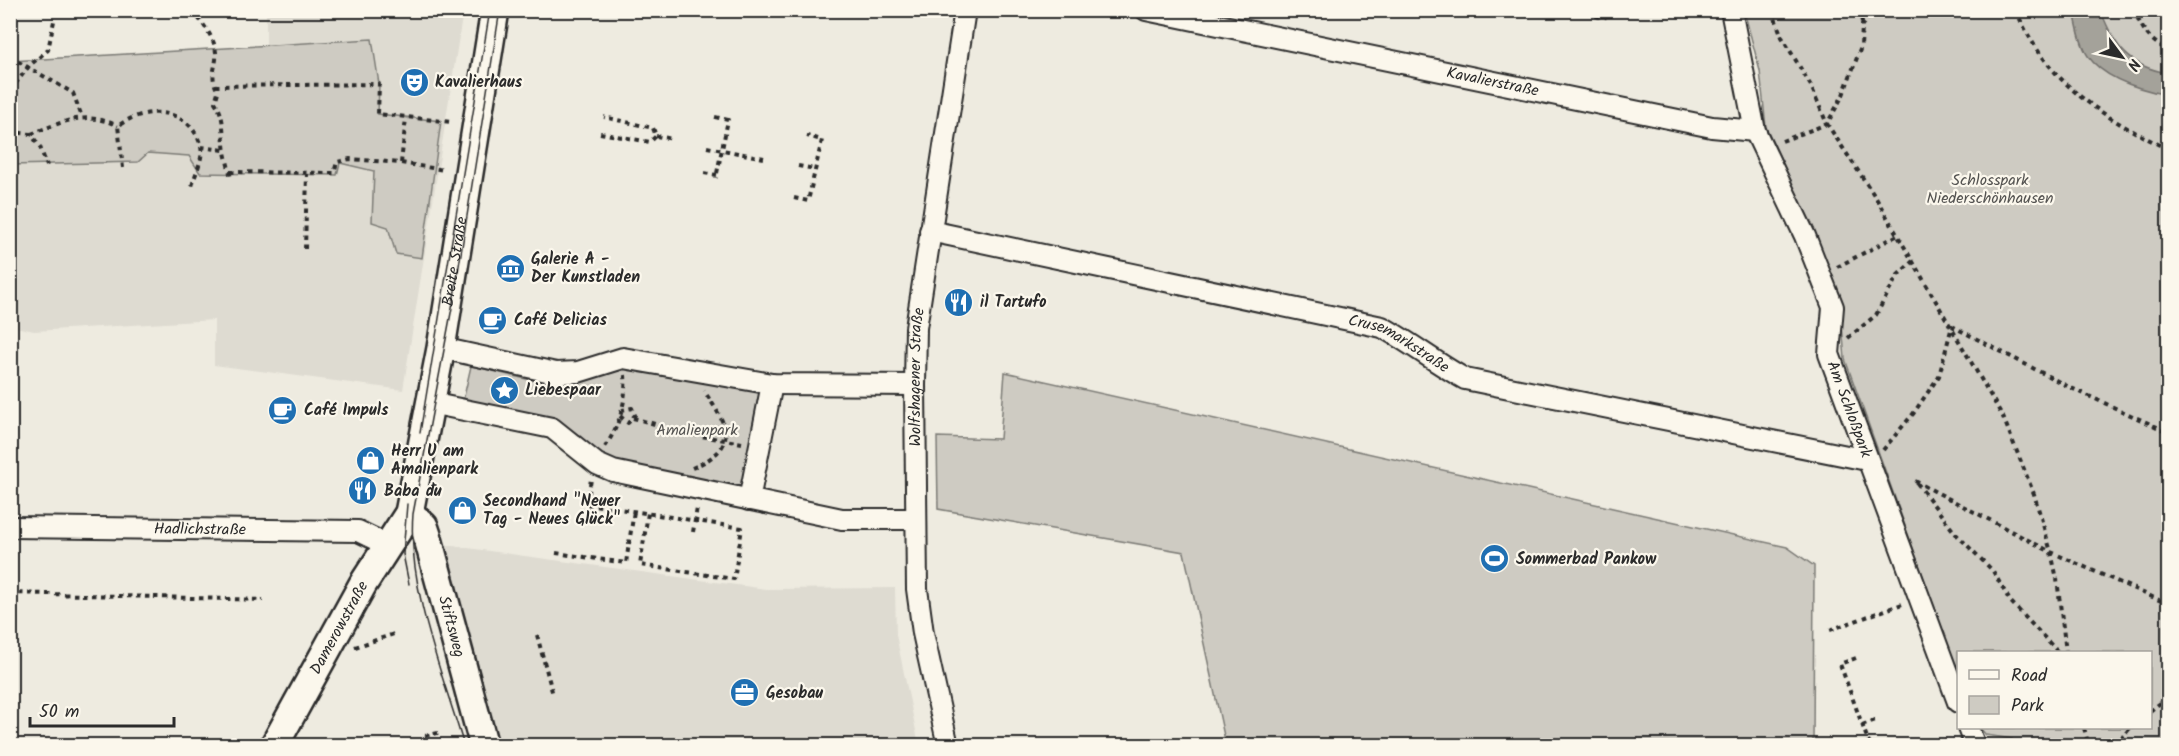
<svg xmlns="http://www.w3.org/2000/svg" width="2179" height="756" viewBox="0 0 2179 756" font-family="Kalam,sans-serif">
<style>
.built{fill:#dedbd1}
.green{fill:#cecbc2;stroke:#7c7b76;stroke-width:1.5}
.water{fill:#a4a29a;stroke:#74726e;stroke-width:1.5}
.lines{fill:none;stroke-linecap:round;stroke-linejoin:round}
.street-casing{stroke:#2b2b2b;stroke-width:24}
.secondary-casing{stroke:#2b2b2b;stroke-width:32}
.path{stroke:#2b2b2b;stroke-width:4;stroke-dasharray:4.5 4.5;stroke-linecap:butt}
.street{stroke:#fbf7ec;stroke-width:20}
.secondary{stroke:#fbf7ec;stroke-width:27}
.tram{stroke:#2b2b2b;stroke-width:1.5}
.labels{text-anchor:middle;dominant-baseline:central;stroke-width:4.5;stroke-linejoin:round;paint-order:stroke}
.street-label{font-size:16px;fill:#2b2b2b;stroke:#fbf7ec}
.poi-label{font-size:16px;font-weight:bold;fill:#2b2b2b;stroke:#fbf7ec;text-anchor:start}
.park-label{font-size:16px;fill:#545351;stroke:#fbf7ec}
</style>
<rect width="100%" height="100%" fill="#eeebe0"/>
<filter id="ink" filterUnits="userSpaceOnUse"><feTurbulence type="fractalNoise" baseFrequency=".0167" numOctaves="2"/><feDisplacementMap in="SourceGraphic" scale="12" xChannelSelector="R" yChannelSelector="G"/><feConvolveMatrix kernelMatrix="1 2 1 2 8 2 1 2 1" color-interpolation-filters="sRGB"/></filter>
<g filter="url(#ink)">
<g class="built">
<path d="M266 11H463L403 390 214 365V320L34 331 11 326V61L266 45Z"/>
<path d="M438 544 766 589 895 588 896 635 919 745H497Z"/>
</g>
<g class="green">
<path d="M1744 11H2168V745H2015L2012 739 1986 735 1980 728H2150V652H1958V673L1845 359 1840 302 1815 232 1766 127 1760 71Z"/>
<path d="M372 39 379 84 378 114 441 121 422 258 396 254 388 227 372 222 374 171 340 163 337 175 200 173 189 156 148 153 138 162 11 165V61Z"/>
<path d="M471 366C503 372 541 387 573 382 594 378 612 369 633 367L760 391 741 489 614 464 463 401Z"/>
<path d="M1005 372 1787 547 1814 566 1813 745H1226L1184 552 938 509 937 437 1000 439Z"/>
</g>
<path class="water" d="M2074 11H2101C2114 46 2129 67 2168 73V95C2142 90 2105 80 2088 56 2080 44 2077 25 2074 11Z"/>
<g class="lines">
<defs>
<g id="street">
<path id="s1" d="M1146 10 1712 127 1755 131"/>
<path id="s2" d="M1731 10 1755 131 1805 236 1833 307 1829 354 1958 702"/>
<path id="s3" d="M930 231 1382 327C1411 343 1436 363 1465 379L1867 460"/>
<path d="M441 348 556 373 578 372 623 358 772 384 915 385"/>
<path d="M430 403 552 428 597 464 613 471 842 519H915"/>
<path d="M749 500 772 384"/>
<path id="s4" d="M10 527 358 531 387 545"/>
<path d="M1968 728 1975 746"/>
<path id="s5" d="M948 746 923 633 917 589 915 385 916 328 965 10"/>
</g>
<g id="secondary">
<path id="s6" d="M409 513 424 526 427 535 484 746"/>
<path id="s7" d="M274 746 363 584 409 513 441 348 495 10"/>
</g>
</defs>
<use href="#street" class="street-casing"/>
<use href="#secondary" class="secondary-casing"/>
<g class="path">
<path d="M193 10C200 21 212 34 215 47 220 66 207 71 218 92L215 102C226 118 222 135 225 152 227 162 230 171 231 180"/>
<path d="M1590 10 1592 15 1604 18 1611 10"/>
<path d="M1772 10 1782 37 1811 86 1827 124 1876 198 2003 417 2034 494 2051 552 2057 579 2066 652"/>
<path d="M1861 10 1862 25"/>
<path d="M2016 10C2047 83 2100 116 2168 149"/>
<path d="M2134 10C2142 29 2149 41 2168 50"/>
<path d="M10 57 73 93 82 117"/>
<path d="M215 86 379 84 378 114 452 122"/>
<path d="M10 91 29 66 48 50 54 21"/>
<path d="M715 117 728 120 716 178"/>
<path d="M10 132 31 134 40 147 47 166"/>
<path d="M600 133 650 142 656 136 653 128 604 117"/>
<path d="M31 134C62 122 85 110 118 126"/>
<path d="M656 136 673 139"/>
<path d="M1782 141 1827 124 1843 95 1861 47 1862 25 1874 10"/>
<path d="M201 147 224 150"/>
<path d="M707 147 764 158"/>
<path d="M401 163 406 118"/>
<path d="M798 166 815 169"/>
<path d="M123 168 118 126C146 105 191 107 201 147 204 159 194 175 192 187"/>
<path d="M230 172 334 173 337 162 350 159 401 163 444 170"/>
<path d="M704 173 717 175"/>
<path d="M794 198 808 201 822 140 807 136"/>
<path d="M305 249 307 174"/>
<path d="M1837 267 1898 235"/>
<path d="M1848 338 1876 315 1898 275 1913 261"/>
<path d="M620 416 628 423 635 415 632 408 622 410"/>
<path d="M633 418 695 435 742 443"/>
<path d="M605 447C619 426 627 402 625 375"/>
<path d="M1883 450 1913 414 1939 376 1952 326 2069 387 2168 432"/>
<path d="M692 468C740 447 729 427 704 391"/>
<path d="M1915 481 2051 552 2168 604"/>
<path d="M1917 483 1955 533 1993 571 2010 601 2058 652"/>
<path d="M587 504 742 528 734 579 640 565 648 513"/>
<path d="M586 512 591 479"/>
<path d="M693 532 697 508"/>
<path d="M556 553 626 563 634 511"/>
<path d="M10 593 263 600"/>
<path d="M1830 630 1902 604"/>
<path d="M537 635 553 695"/>
<path d="M355 647 394 634"/>
<path d="M1856 658 1840 664 1870 746"/>
<path d="M2150 711 2168 697"/>
<path d="M1862 725 1878 719"/>
<path d="M2084 728 2089 746"/>
<path d="M425 736 442 732"/>
<path d="M2115 746 2130 728"/>
</g>
<use href="#street" class="street"/>
<use href="#secondary" class="secondary"/>
<g class="tram">
<path d="M420 433 490 10"/>
<path d="M407 504 403 554 409 584"/>
<path d="M464 746C443 675 407 587 413 514L454 297 500 10"/>
</g>
</g>
</g>
<defs>
<symbol id="theatre-disc" viewBox="-11 -11 22 22"><circle r="9.5" fill="#1f6fb2" stroke="#fbf7ec"/><path d="M-5-5.5Q0-4 5-5.5V0Q5 5 0 6Q-5 5-5 0ZM-3.3-2.5H-1v1.5H-3.3ZM1-2.5H3.3v1.5H1ZM-2.8 1Q0 5.5 2.8 1Z" fill="#fff"/></symbol>
<symbol id="museum-disc" viewBox="-11 -11 22 22"><circle r="9.5" fill="#1f6fb2" stroke="#fbf7ec"/><path d="M0-6L6-3V-2H-6V-3ZM-5-1h2V3h-2ZM-1-1h2V3h-2ZM3-1h2V3H3ZM-6 4H6V6H-6Z" fill="#fff"/></symbol>
<symbol id="restaurant-disc" viewBox="-11 -11 22 22"><circle r="9.5" fill="#1f6fb2" stroke="#fbf7ec"/><path d="M-5-6h1v4h1v-4h1v4h1v-4h1v5L-1.5 .5V6h-2V.5L-5-1ZM5-6V6H3V1.5H1.5Q1.5-4 5-6Z" fill="#fff"/></symbol>
<symbol id="cafe-disc" viewBox="-11 -11 22 22"><circle r="9.5" fill="#1f6fb2" stroke="#fbf7ec"/><path d="M-5.5-4.5H6V0H3Q3 3.5 0 3.5H-2.5Q-5.5 3.5-5.5 0ZM3-3.2v2h1.7v-2ZM-6 4.5H4V6H-6Z" fill="#fff"/></symbol>
<symbol id="sight-disc" viewBox="-11 -11 22 22"><circle r="9.5" fill="#1f6fb2" stroke="#fbf7ec"/><path d="M0-6L1.8-2.2L6-1.7L2.9 1.2L3.7 5.4L0 3.3L-3.7 5.4L-2.9 1.2L-6-1.7L-1.8-2.2Z" fill="#fff"/></symbol>
<symbol id="shop-disc" viewBox="-11 -11 22 22"><circle r="9.5" fill="#1f6fb2" stroke="#fbf7ec"/><path d="M-5-2.5h2.3a2.7 3.5 0 0 1 5.4 0H5L5.5 6h-11ZM-1.5-2.5h3a1.5 2.3 0 0 0-3 0Z" fill="#fff"/></symbol>
<symbol id="stadium-disc" viewBox="-11 -11 22 22"><circle r="9.5" fill="#1f6fb2" stroke="#fbf7ec"/><path d="M0-5a6.5 5 0 1 0 0 10a6.5 5 0 1 0 0-10ZM-3.5-1.8h7v3.6h-7Z" fill="#fff"/></symbol>
<symbol id="office-disc" viewBox="-11 -11 22 22"><circle r="9.5" fill="#1f6fb2" stroke="#fbf7ec"/><path d="M-6-3h4V-5.5h4V-3h4V5H-6ZM-1-4.5V-3h2v-1.5ZM-6 0V1H6V0Z" fill="#fff"/></symbol>
</defs>
<g fill-rule="evenodd">
<use href="#theatre-disc" x="398" y="66" width="33" height="33"/>
<use href="#museum-disc" x="494" y="252" width="33" height="33"/>
<use href="#restaurant-disc" x="942" y="286" width="33" height="33"/>
<use href="#cafe-disc" x="476" y="304" width="33" height="33"/>
<use href="#sight-disc" x="488" y="374" width="33" height="33"/>
<use href="#cafe-disc" x="266" y="394" width="33" height="33"/>
<use href="#shop-disc" x="354" y="444" width="33" height="33"/>
<use href="#restaurant-disc" x="346" y="474" width="33" height="33"/>
<use href="#shop-disc" x="446" y="494" width="33" height="33"/>
<use href="#stadium-disc" x="1478" y="542" width="33" height="33"/>
<use href="#office-disc" x="728" y="676" width="33" height="33"/>
</g>
<g class="labels">
<g class="street-label">
<text stroke="none"><textPath href="#s1" startOffset="354">Kavalierstraße</textPath></text>
<text stroke="none"><textPath href="#s7" startOffset="525">Breite Straße</textPath></text>
<text stroke="none"><textPath href="#s3" startOffset="484">Crusemarkstraße</textPath></text>
<text stroke="none"><textPath href="#s5" startOffset="372">Wolfshagener Straße</textPath></text>
<text stroke="none"><textPath href="#s2" startOffset="422">Am Schloßpark</textPath></text>
<text stroke="none"><textPath href="#s4" startOffset="190">Hadlichstraße</textPath></text>
<text stroke="none"><textPath href="#s6" startOffset="124">Stiftsweg</textPath></text>
<text stroke="none"><textPath href="#s7" startOffset="135">Damerowstraße</textPath></text>
</g>
<g class="poi-label">
<text x="435" y="82">Kavalierhaus</text>
<text x="531" y="259">Galerie A -<tspan x="531" dy="18">Der Kunstladen</tspan></text>
<text x="980" y="302">il Tartufo</text>
<text x="514" y="320">Café Delicias</text>
<text x="525" y="390">Liebespaar</text>
<text x="304" y="410">Café Impuls</text>
<text x="391" y="451">Herr U am<tspan x="391" dy="18">Amalienpark</tspan></text>
<text x="384" y="491">Baba đu</text>
<text x="483" y="501">Secondhand "Neuer<tspan x="483" dy="18">Tag - Neues Glück"</tspan></text>
<text x="1516" y="559">Sommerbad Pankow</text>
<text x="766" y="693">Gesobau</text>
</g>
<g class="park-label">
<text x="1990" y="180">Schlosspark<tspan x="1990" dy="18">Niederschönhausen</tspan></text>
<text x="697" y="430">Amalienpark</text>
</g>
</g>
<rect width="2179" height="756" fill="none" stroke="#fbf7ec" stroke-width="36"/>
<rect x="18" y="18" width="2143" height="720" fill="none" stroke="#2b2b2b" stroke-width="2" filter="url(#ink)"/>
<rect x="1957" y="651" width="195" height="78" fill="#fbf7ec" stroke="#a8a59f" stroke-width="1.5"/>
<rect x="1969" y="670" width="30" height="9" fill="#fbf7ec" stroke="#a8a59f" stroke-width="1.5"/>
<text x="2011" y="681" font-size="18" fill="#2b2b2b">Road</text>
<rect x="1969" y="696" width="30" height="18" fill="#cecbc2" stroke="#a8a59f" stroke-width="1.5"/>
<text x="2011" y="711" font-size="18" fill="#2b2b2b">Park</text>
<g transform="translate(2122 57) rotate(123)" stroke="#fbf7ec" stroke-width="4.5" paint-order="stroke">
<path d="M0-4.5L10 22L0 15L-10 22Z" fill="#2b2b2b"/>
<text y="-9" font-size="16" font-weight="bold" text-anchor="middle" fill="#2b2b2b">N</text>
</g>
<path d="M30 717v9h144v-9" fill="none" stroke="#2b2b2b" stroke-width="3"/>
<text x="39" y="717" font-size="18" fill="#2b2b2b" stroke="#fbf7ec" stroke-width="4.5" paint-order="stroke">50 m</text>
</svg>
